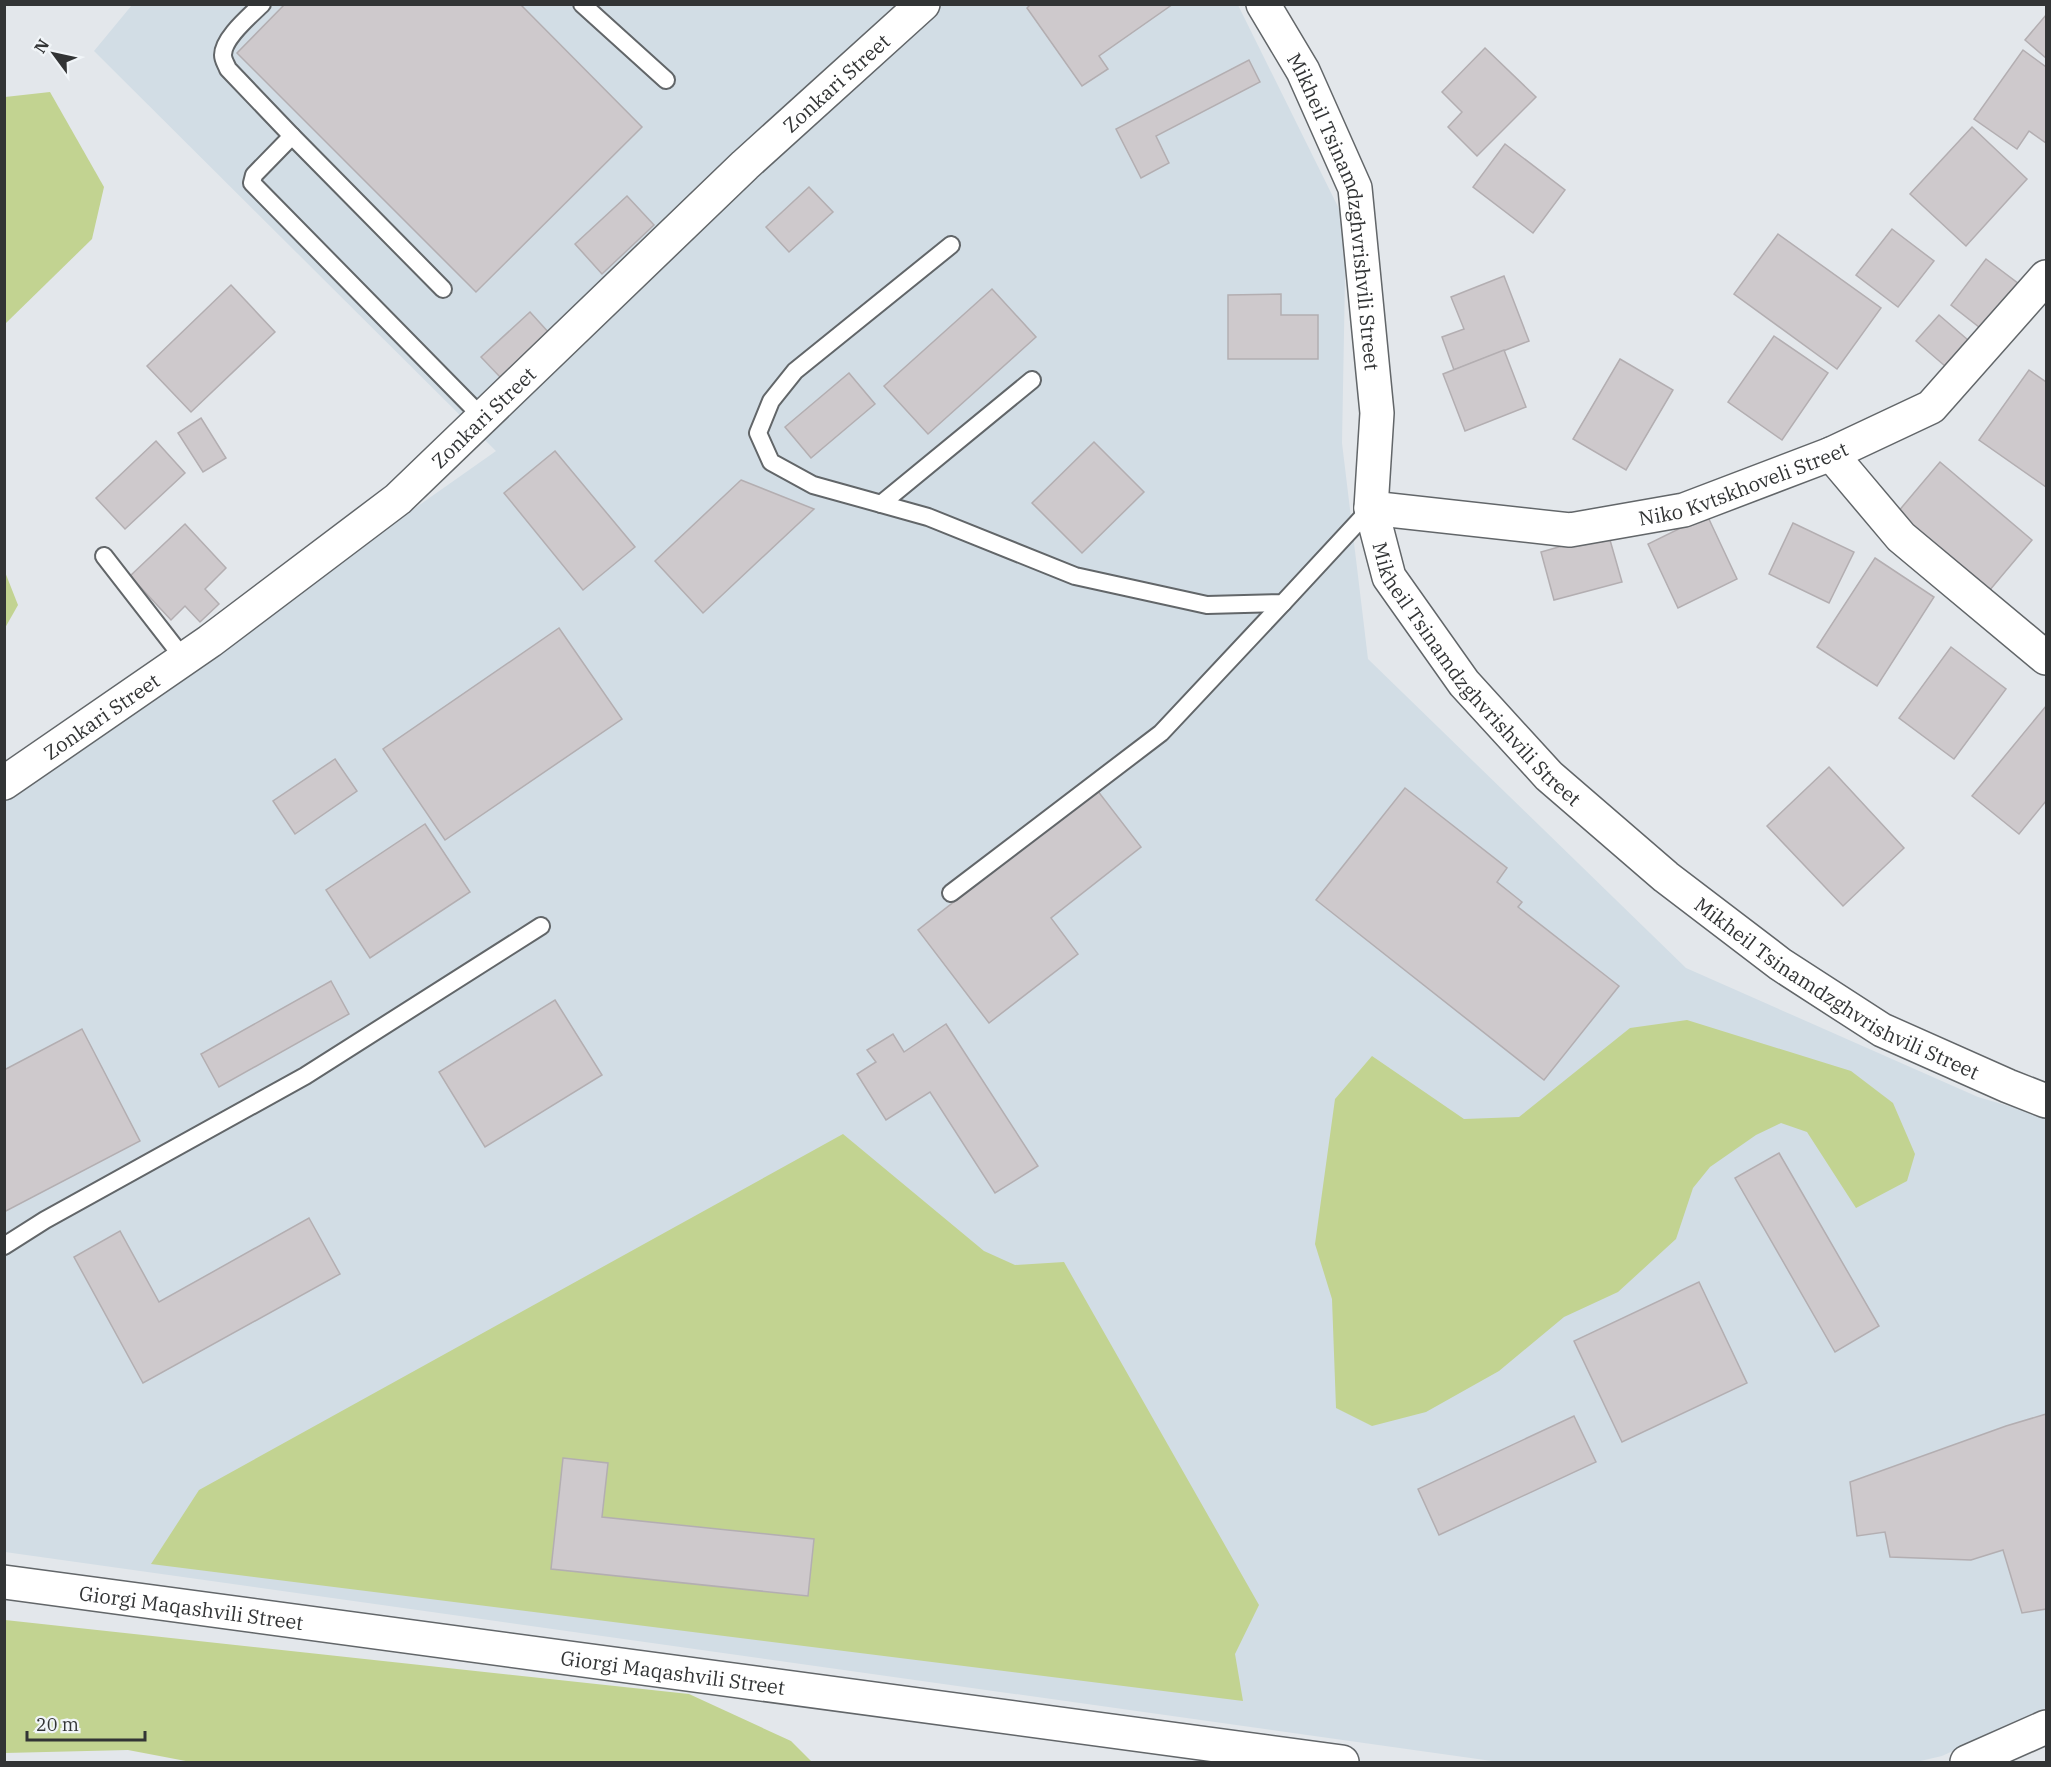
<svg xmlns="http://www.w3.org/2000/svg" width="2051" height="1767" viewBox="0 0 2051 1767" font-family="'IBM Plex Serif',serif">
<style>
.built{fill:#d2dde5}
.green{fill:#c2d391}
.building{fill:#cec9cc;stroke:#b3aeb1;stroke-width:1.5}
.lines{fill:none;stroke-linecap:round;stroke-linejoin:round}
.service-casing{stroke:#626669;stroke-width:20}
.minor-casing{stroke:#626669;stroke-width:36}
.tertiary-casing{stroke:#626669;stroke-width:36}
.service{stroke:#fff;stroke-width:16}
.minor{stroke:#fff;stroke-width:33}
.tertiary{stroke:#fff;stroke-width:33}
.labels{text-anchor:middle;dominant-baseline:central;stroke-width:6;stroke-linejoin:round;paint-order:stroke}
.street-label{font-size:20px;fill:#323435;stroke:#f1f5f8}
</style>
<rect width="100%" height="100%" fill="#e3e7eb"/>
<path class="built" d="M132 5H1238L1346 223 1342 443 1368 659 1686 968 1978 1097 2046 1117V1708L1942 1756 1916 1762H1499L5 1552V797L496 451 94 51Z"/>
<g class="green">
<path d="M50 92 104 187 92 239 5 324V97Z"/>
<path d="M5 572 18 605 5 628H4Z"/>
<path d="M1687 1020 1851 1071 1893 1103 1915 1154 1907 1181 1856 1208 1807 1132 1781 1123 1756 1135 1710 1167 1693 1188 1676 1239 1618 1292 1564 1317 1499 1371 1426 1412 1372 1426 1336 1408 1332 1299 1315 1244 1335 1099 1372 1056 1464 1119 1519 1117 1630 1028Z"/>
<path d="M843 1134 984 1251 1015 1265 1064 1262 1259 1605 1235 1654 1243 1701 151 1564 199 1490Z"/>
<path d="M5 1620 689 1694 791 1741 812 1762H191L128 1750 5 1753Z"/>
</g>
<g class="building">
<path d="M285 4H520L642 127 476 292 237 53Z"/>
<path d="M1031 4H1173L1099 56 1108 69 1082 86 1027 8Z"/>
<path d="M2046 15V58L2025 40Z"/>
<path d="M1485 48 1536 97 1477 156 1448 127 1462 112 1442 92Z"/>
<path d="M2023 50 2046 67V143L2029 131 2017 149 1974 119Z"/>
<path d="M1249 60 1260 82 1156 136 1169 163 1141 178 1116 129Z"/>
<path d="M1972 127 2027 179 1966 246 1910 194Z"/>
<path d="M1505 144 1565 190 1533 233 1473 187Z"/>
<path d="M809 187 833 212 789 252 766 227Z"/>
<path d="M627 196 654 225 602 274 575 244Z"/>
<path d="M1892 229 1934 261 1898 307 1856 275Z"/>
<path d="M1778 234 1881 308 1837 369 1734 294Z"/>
<path d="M1986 259 2019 284 1984 331 1951 305Z"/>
<path d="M1504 276 1529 341 1454 370 1442 337 1464 329 1451 297Z"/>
<path d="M231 285 275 332 191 412 147 366Z"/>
<path d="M992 289 1036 337 928 434 884 386Z"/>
<path d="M1281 294V315H1318V359H1228V295Z"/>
<path d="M530 312 550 334 501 378 481 357Z"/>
<path d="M1939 315 1968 340 1945 366 1916 341Z"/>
<path d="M1774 336 1828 373 1782 440 1728 402Z"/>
<path d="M1504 350 1526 407 1465 431 1443 374Z"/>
<path d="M1620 359 1673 390 1626 470 1573 439Z"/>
<path d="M2029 370 2046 382V487L1979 440Z"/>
<path d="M849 373 875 404 811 458 785 427Z"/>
<path d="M201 418 226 458 203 472 178 433Z"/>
<path d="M156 441 185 473 125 529 96 498Z"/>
<path d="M1094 442 1144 492 1082 553 1032 503Z"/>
<path d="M555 451 635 547 583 590 504 493Z"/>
<path d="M1940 462 2032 540 1989 591 1897 513Z"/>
<path d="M741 480 814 509 703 613 655 561Z"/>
<path d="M1707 515 1737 579 1678 608 1648 544Z"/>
<path d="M1793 523 1854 552 1829 603 1769 574Z"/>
<path d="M185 524 226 568 205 589 219 604 200 622 185 606 171 620 130 576Z"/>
<path d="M1608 533 1622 582 1554 600 1541 552Z"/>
<path d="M1875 558 1934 597 1877 686 1817 647Z"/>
<path d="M559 628 622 719 445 840 383 749Z"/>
<path d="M1951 647 2006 689 1954 759 1899 718Z"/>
<path d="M2046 706V801L2019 834 1972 796Z"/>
<path d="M335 759 357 791 295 834 273 801Z"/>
<path d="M1829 767 1904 848 1843 906 1767 826Z"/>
<path d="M1405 788 1507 868 1497 882 1522 902 1518 907 1619 986 1544 1080 1316 900Z"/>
<path d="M1097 790 1141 847 1051 918 1078 954 989 1023 918 930Z"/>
<path d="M425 824 470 892 370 958 326 890Z"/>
<path d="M331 981 349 1014 219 1087 201 1054Z"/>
<path d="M555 1000 602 1075 485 1147 439 1072Z"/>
<path d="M946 1024 1038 1166 995 1193 930 1092 886 1120 857 1074 876 1062 867 1050 893 1034 904 1052Z"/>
<path d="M82 1029 140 1141 4 1212V1070Z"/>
<path d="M1779 1153 1879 1326 1835 1352 1735 1178Z"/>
<path d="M309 1218 340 1274 143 1383 74 1257 120 1231 159 1302Z"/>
<path d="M1699 1282 1747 1383 1622 1442 1574 1341Z"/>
<path d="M2046 1414V1609L2022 1613 2003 1550 1971 1560 1890 1557 1885 1532 1857 1536 1850 1482 2006 1426Z"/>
<path d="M1574 1416 1596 1462 1439 1535 1418 1489Z"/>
<path d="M563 1458 608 1463 602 1517 814 1539 808 1596 551 1569Z"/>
</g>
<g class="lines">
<defs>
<g id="service">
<path d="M262 4C250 16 223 38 223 55 223 60 226 64 228 69L292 136 443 289"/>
<path d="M582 4 666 80"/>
<path d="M292 136 254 175 252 183 483 418"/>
<path d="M951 245 795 371 771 401 758 433 771 462 813 485 928 517 1075 576 1207 605 1283 603 1371 508"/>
<path d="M881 504 1032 380"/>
<path d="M104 556 184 659"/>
<path d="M951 893 1161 733 1283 603"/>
<path d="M4 1246 45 1220 305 1076 541 926"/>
</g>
<g id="minor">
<path id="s1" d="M1263 4 1303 71 1355 188 1377 413 1371 508 1389 577 1464 683 1549 776 1666 877 1780 964 1882 1030 2008 1086 2046 1101"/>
<path d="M1831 454 1901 537 2046 658"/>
<path id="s2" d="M1371 508 1570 530 1684 510 1831 454 1931 407 2046 277"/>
<path id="s3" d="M4 783 210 641 398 499 745 165 923 4"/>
</g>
<g id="tertiary">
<path id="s4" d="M4 1582 1342 1762"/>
<path d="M1967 1762 2046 1727"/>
</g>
</defs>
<use href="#service" class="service-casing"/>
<use href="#minor" class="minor-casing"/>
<use href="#tertiary" class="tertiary-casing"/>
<use href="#service" class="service"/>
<use href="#minor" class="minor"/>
<use href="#tertiary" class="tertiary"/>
</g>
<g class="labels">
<g class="street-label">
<text stroke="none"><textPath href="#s3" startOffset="1090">Zonkari Street</textPath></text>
<text stroke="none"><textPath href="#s1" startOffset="224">Mikheil Tsinamdzghvrishvili Street</textPath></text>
<text stroke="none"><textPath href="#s3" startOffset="604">Zonkari Street</textPath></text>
<text stroke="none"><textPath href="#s2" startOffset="380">Niko Kvtskhoveli Street</textPath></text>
<text stroke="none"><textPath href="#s1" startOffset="728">Mikheil Tsinamdzghvrishvili Street</textPath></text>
<text stroke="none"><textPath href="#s3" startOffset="118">Zonkari Street</textPath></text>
<text stroke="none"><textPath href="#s1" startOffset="1214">Mikheil Tsinamdzghvrishvili Street</textPath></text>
<text stroke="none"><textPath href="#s4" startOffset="189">Giorgi Maqashvili Street</textPath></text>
<text stroke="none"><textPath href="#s4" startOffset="675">Giorgi Maqashvili Street</textPath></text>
</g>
</g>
<rect width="2051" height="1767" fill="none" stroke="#323435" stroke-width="12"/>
<g transform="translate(54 54) rotate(303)" stroke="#f1f5f8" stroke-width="4.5" paint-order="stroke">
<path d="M0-4.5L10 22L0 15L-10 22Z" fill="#323435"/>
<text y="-9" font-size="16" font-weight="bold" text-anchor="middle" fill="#323435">N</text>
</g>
<path d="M27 1731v9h118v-9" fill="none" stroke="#323435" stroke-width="3"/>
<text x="36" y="1731" font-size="18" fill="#323435" stroke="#f1f5f8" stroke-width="4.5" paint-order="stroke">20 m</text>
</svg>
